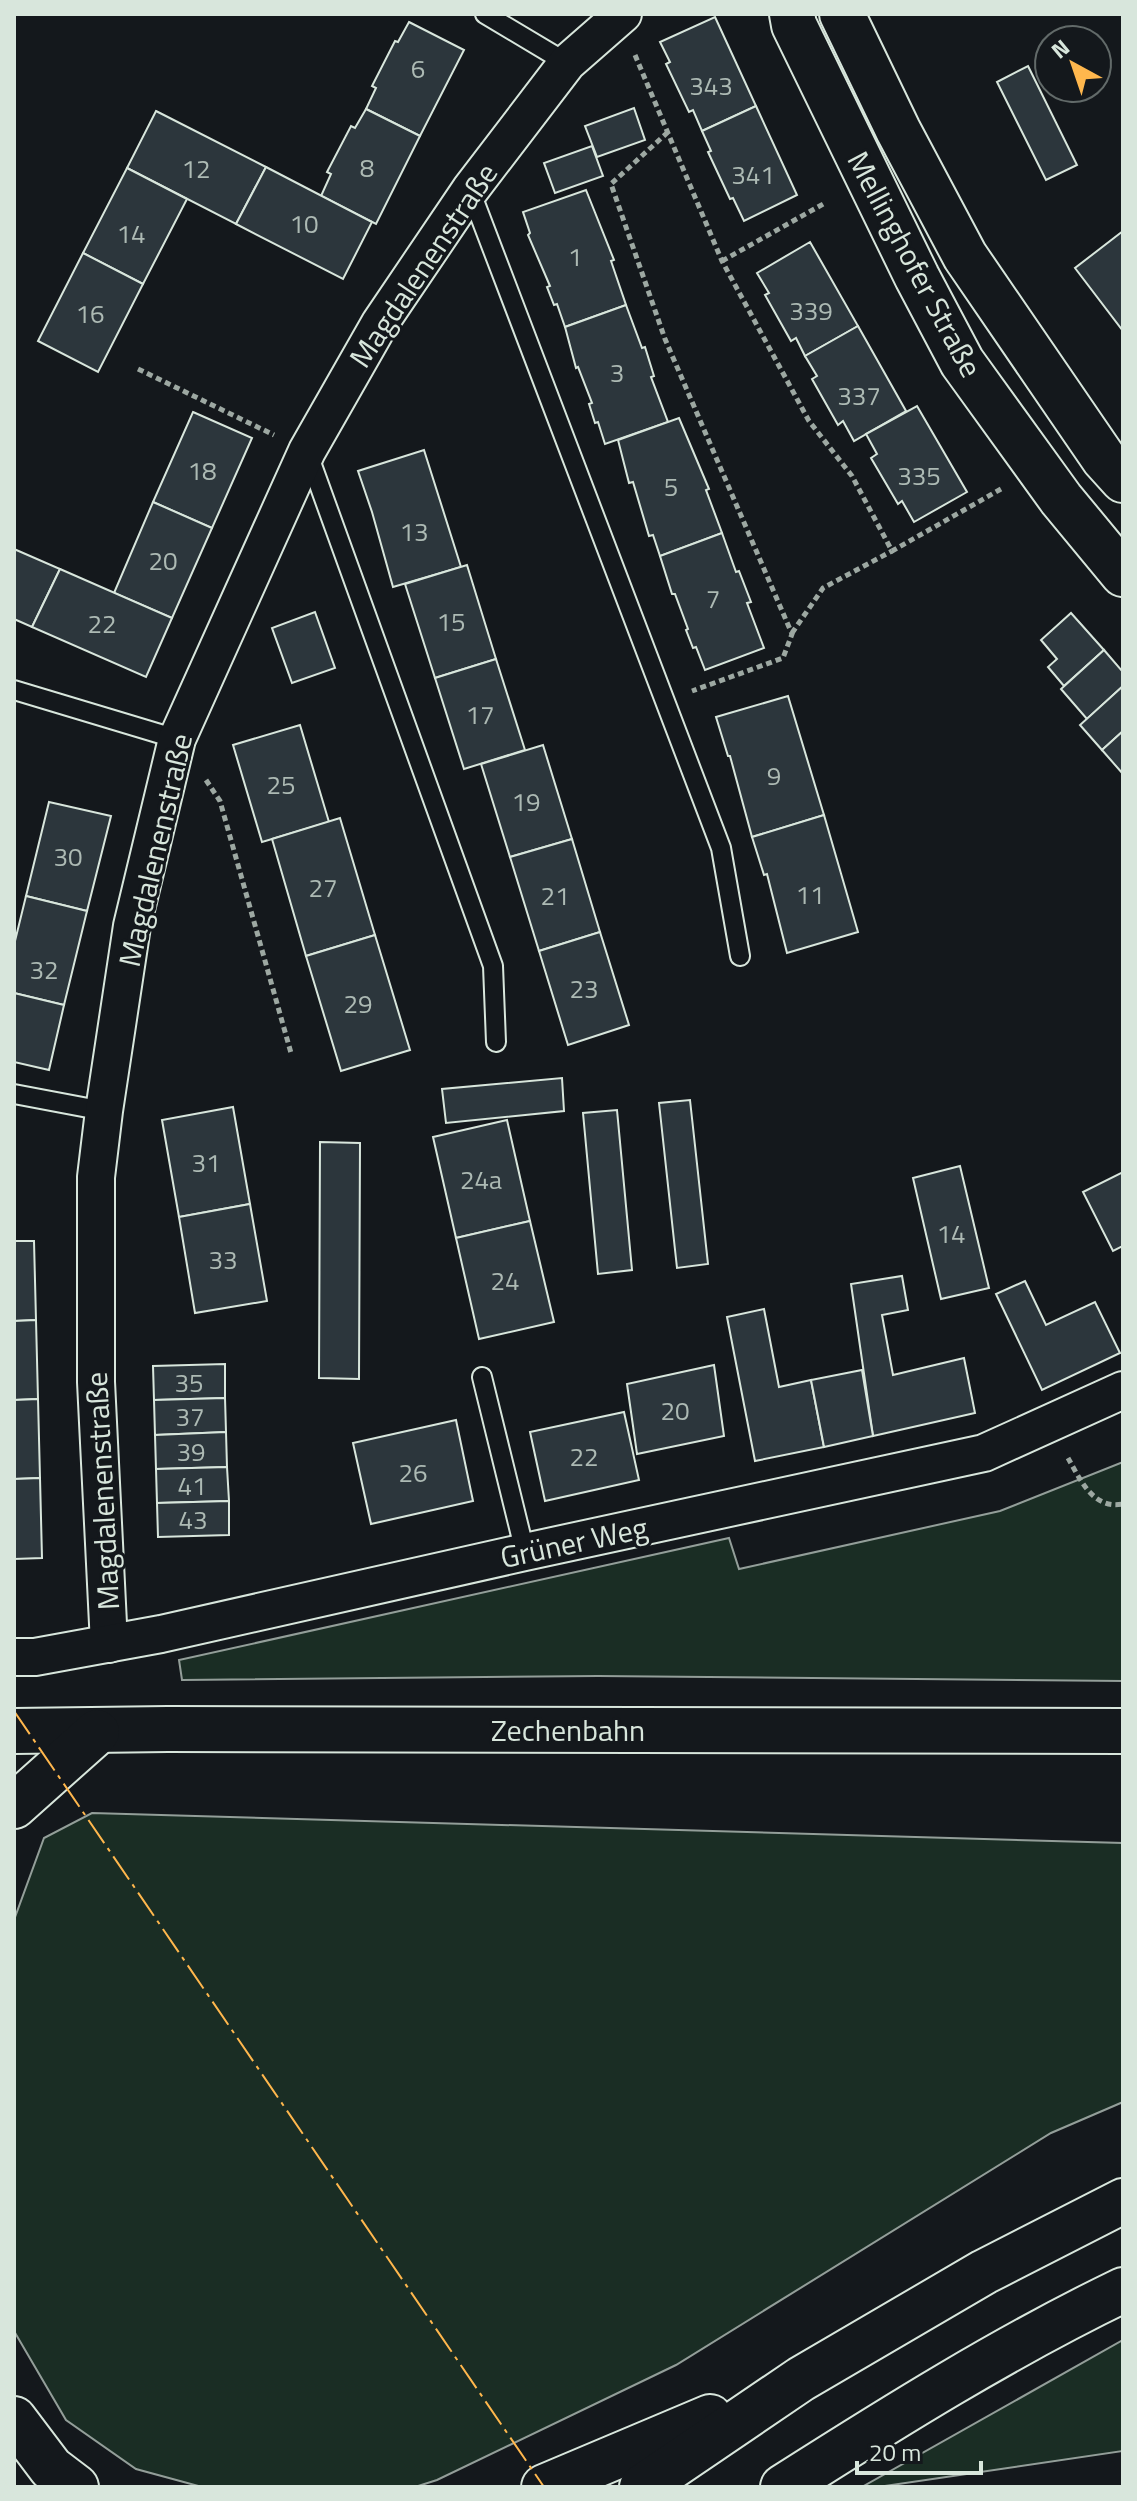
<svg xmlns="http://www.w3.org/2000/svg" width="1137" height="2501" viewBox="0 0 1137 2501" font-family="'Titillium Web',sans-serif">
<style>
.green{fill:#1a2d24;stroke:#939e99;stroke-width:2}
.building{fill:#2c363c;stroke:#d8e6dc;stroke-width:2}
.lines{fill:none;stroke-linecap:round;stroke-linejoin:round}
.service-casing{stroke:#d8e6dc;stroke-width:22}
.minor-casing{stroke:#d8e6dc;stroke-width:40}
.secondary-casing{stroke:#d8e6dc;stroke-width:48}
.motorway-casing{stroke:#d8e6dc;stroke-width:48}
.path{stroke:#9da8a2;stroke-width:5;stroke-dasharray:6 4;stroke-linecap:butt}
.service{stroke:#14181c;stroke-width:18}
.minor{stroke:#14181c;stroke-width:36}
.secondary{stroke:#14181c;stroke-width:44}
.motorway{stroke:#14181c;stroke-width:44}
.power{stroke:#ffb74d;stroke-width:2;stroke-dasharray:28 6 4 6;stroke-linecap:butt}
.labels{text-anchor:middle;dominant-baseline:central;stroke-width:6;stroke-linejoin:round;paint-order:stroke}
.number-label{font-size:26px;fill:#adbab4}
.street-label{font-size:30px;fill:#d8e6dc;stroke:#14181c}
</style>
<rect width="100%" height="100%" fill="#14181c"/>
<g class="green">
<path d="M1123 1462V1681L598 1676 182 1680 179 1660 729 1538 739 1569 1000 1511Z"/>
<path d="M92 1813 1123 1843V2102L1051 2133 676 2365 437 2480 415 2487H202L136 2469 66 2420 14 2331V1920L44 1838Z"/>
<path d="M1123 2340V2451L878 2487H862Z"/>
</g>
<g class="building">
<path d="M715 17 756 106 702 131 693 110 689 112 666 64 670 62 660 42Z"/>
<path d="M409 22 464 50 420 136 366 109 376 88 372 86 395 41 398 42Z"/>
<path d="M1028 66 1077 165 1046 180 997 82Z"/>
<path d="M756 106 797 195 744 221 733 198 730 199 708 152 711 151 702 131Z"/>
<path d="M634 108 645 140 597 157 585 126Z"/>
<path d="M366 109 420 136 376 224 321 196 331 174 327 172 351 126 355 128Z"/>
<path d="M156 111 266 167 236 224 127 168Z"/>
<path d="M592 146 603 176 555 193 544 163Z"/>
<path d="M266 167 372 222 343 279 236 224Z"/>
<path d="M127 168 187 199 143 284 83 253Z"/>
<path d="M586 190 614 260 611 261 626 305 565 327 557 304 554 305 547 287 550 286 528 235 530 233 523 212Z"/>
<path d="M1123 231V331L1075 268Z"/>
<path d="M810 242 858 326 805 356 796 338 791 341 765 295 769 293 757 273Z"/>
<path d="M83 253 143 284 98 372 38 341Z"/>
<path d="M626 305 642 348 645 347 654 376 651 377 668 422 605 444 598 422 595 423 589 404 592 403 578 367 576 368 565 327Z"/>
<path d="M858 326 906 411 854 441 843 421 838 425 812 379 817 376 805 356Z"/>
<path d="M917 406 967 492 914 522 902 501 898 504 871 458 877 454 866 434Z"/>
<path d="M193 412 252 438 212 528 153 502Z"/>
<path d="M679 418 709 489 706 490 722 533 660 556 653 535 649 536 633 482 629 483 618 440Z"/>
<path d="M424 450 461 567 393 587 372 512 358 471Z"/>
<path d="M153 502 212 528 172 618 114 593Z"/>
<path d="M722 533 736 572 739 571 751 602 747 603 764 648 705 670 696 647 693 648 686 630 688 629 675 594H672L660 556Z"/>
<path d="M14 549 60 569 32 627 14 619Z"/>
<path d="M467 565 496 659 435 678 405 584Z"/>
<path d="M60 569 172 618 146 677 32 627Z"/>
<path d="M315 612 335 668 292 683 272 628Z"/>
<path d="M1071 613 1104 650 1064 686 1048 667 1057 659 1041 640Z"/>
<path d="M1104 650 1123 672V686L1087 719 1061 689Z"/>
<path d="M496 659 525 750 464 769 435 678Z"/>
<path d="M1123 686V731L1102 750 1080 725Z"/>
<path d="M788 696 824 815 752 837 730 756H728L716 717Z"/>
<path d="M300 725 329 822 262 842 233 745Z"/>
<path d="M1123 731V774L1102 750Z"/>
<path d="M543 745 572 839 510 857 481 764Z"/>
<path d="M49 802 111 816 87 911 26 896Z"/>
<path d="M824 815 858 932 787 953 767 874 764 875 752 837Z"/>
<path d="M340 818 375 935 306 956 272 839Z"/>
<path d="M572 839 600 932 539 951 510 857Z"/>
<path d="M26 896 87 911 64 1005 14 993V945Z"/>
<path d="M600 932 629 1025 568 1045 539 951Z"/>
<path d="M375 935 410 1050 341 1071 306 956Z"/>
<path d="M14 993 64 1005 49 1070 14 1062Z"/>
<path d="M562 1078 564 1111 446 1123 442 1089Z"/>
<path d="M690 1100 708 1264 677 1268 659 1103Z"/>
<path d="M233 1107 250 1204 179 1217 162 1120Z"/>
<path d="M617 1110 632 1270 598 1274 583 1113Z"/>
<path d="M507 1120 530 1221 456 1238 433 1137Z"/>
<path d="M320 1142 360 1143 359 1379 319 1378Z"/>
<path d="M960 1166 989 1288 941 1299 913 1178Z"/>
<path d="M1123 1172V1246L1113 1251 1083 1192Z"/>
<path d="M250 1204 267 1301 195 1313 179 1217Z"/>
<path d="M530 1221 554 1322 479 1339 456 1238Z"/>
<path d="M14 1241H34L36 1320 14 1321Z"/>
<path d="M902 1276 908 1310 882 1315 893 1375 964 1358 975 1413 873 1436 851 1284Z"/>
<path d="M1025 1281 1046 1325 1095 1302 1120 1353 1042 1390 996 1294Z"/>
<path d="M764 1309 779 1387 811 1380 824 1447 755 1461 727 1317Z"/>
<path d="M36 1320 38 1399 14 1400V1321Z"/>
<path d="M225 1364V1398L154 1400 153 1366Z"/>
<path d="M714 1365 724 1436 637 1454 627 1384Z"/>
<path d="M862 1370 873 1436 824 1447 811 1380Z"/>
<path d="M225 1398 226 1432 155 1435 154 1400Z"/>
<path d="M38 1399 40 1478 14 1479V1400Z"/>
<path d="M624 1412 639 1480 545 1501 530 1432Z"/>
<path d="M456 1420 473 1501 371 1524 353 1443Z"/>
<path d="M226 1432 227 1467 156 1469 155 1435Z"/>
<path d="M227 1467 229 1501 157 1503 156 1469Z"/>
<path d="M40 1478 42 1558 14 1559V1479Z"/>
<path d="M229 1501V1535L158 1537 157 1503Z"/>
</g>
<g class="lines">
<defs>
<g id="service">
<path d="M485 14 567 63"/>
<path d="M470 190 721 848 740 956"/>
<path d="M308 454 493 966 496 1042"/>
<path d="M14 690 177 739"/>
<path d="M14 1094 104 1111"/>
<path d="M482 1377 525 1552"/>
</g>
<g id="minor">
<path d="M109 1644 96 1382V1177L104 1111 132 926 177 739 307 451 380 323 470 190 567 63 623 14"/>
<path d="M14 1657H35L161 1634 525 1552 984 1453 1123 1390"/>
</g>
<g id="secondary">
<path d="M792 14 794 25 917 277 962 362 1061 499 1123 574"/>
<path d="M842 14 898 130 965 256 1104 459 1123 480"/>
<path d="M14 1731 168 1729 1123 1731"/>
</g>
<g id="motorway">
<path d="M14 1806 97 1732"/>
<path d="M14 2419 51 2468 76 2487"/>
<path d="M544 2487 710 2417"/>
<path d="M642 2487 801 2379 984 2272 1123 2201"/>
<path d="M783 2487C893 2417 1005 2347 1123 2290"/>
</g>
</defs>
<use href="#service" class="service-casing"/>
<use href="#minor" class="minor-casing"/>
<use href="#secondary" class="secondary-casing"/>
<use href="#motorway" class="motorway-casing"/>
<g class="path">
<path d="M635 55 722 261 809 421 852 476 892 551 1001 489"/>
<path d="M668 132 611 184 665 339 792 634 783 658 692 691"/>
<path d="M722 261 825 203"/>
<path d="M138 369 274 435"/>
<path d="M792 633 823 588 892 551"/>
<path d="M206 780 220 801 291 1053"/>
<path d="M1068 1458C1080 1479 1093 1510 1123 1504"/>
</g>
<use href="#service" class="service"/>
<use href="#minor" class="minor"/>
<use href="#secondary" class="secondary"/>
<use href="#motorway" class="motorway"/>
<path class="power" d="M14 1711 544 2487"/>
</g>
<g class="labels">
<g class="number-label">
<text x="418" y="68">6</text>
<text x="711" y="85">343</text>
<text x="367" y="167">8</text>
<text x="196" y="168">12</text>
<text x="753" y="174">341</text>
<text x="304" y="223">10</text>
<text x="131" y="233">14</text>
<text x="575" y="256">1</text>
<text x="811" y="310">339</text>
<text x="90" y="313">16</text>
<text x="617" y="372">3</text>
<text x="859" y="395">337</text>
<text x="202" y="470">18</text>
<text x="919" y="475">335</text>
<text x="671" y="486">5</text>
<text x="414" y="531">13</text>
<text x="163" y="560">20</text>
<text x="713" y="598">7</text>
<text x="451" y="621">15</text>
<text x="102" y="623">22</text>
<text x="480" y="714">17</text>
<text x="774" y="775">9</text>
<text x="281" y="784">25</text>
<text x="526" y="801">19</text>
<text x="68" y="856">30</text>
<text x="323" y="887">27</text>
<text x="810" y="894">11</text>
<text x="555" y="895">21</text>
<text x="44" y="969">32</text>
<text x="584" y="988">23</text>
<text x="358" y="1003">29</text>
<text x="206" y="1162">31</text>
<text x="481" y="1179">24a</text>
<text x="951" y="1233">14</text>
<text x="223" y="1259">33</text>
<text x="505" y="1280">24</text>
<text x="189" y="1382">35</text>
<text x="675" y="1410">20</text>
<text x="190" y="1416">37</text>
<text x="191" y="1451">39</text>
<text x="584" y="1456">22</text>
<text x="413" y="1472">26</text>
<text x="192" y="1485">41</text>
<text x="193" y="1519">43</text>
</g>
<g class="street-label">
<text transform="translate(915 264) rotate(62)">Mellinghofer Straße</text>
<text transform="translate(423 265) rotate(-56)">Magdalenenstraße</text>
<text transform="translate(155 850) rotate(-77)">Magdalenenstraße</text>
<text transform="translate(102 1491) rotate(-93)">Magdalenenstraße</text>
<text transform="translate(574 1542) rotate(-12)">Grüner Weg</text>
<text x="568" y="1730">Zechenbahn</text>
</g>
</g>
<rect width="1137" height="2501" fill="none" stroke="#d8e6dc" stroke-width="32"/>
<g transform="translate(1073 64) rotate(320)"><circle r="38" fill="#14181c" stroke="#626a69" stroke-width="2"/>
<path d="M0-6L14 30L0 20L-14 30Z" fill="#ffb74d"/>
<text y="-12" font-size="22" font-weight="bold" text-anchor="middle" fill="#d8e6dc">N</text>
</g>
<path d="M857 2461v12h124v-12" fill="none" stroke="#d8e6dc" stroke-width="4"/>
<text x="869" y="2461" font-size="24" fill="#d8e6dc" stroke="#14181c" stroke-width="6" paint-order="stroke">20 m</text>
</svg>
